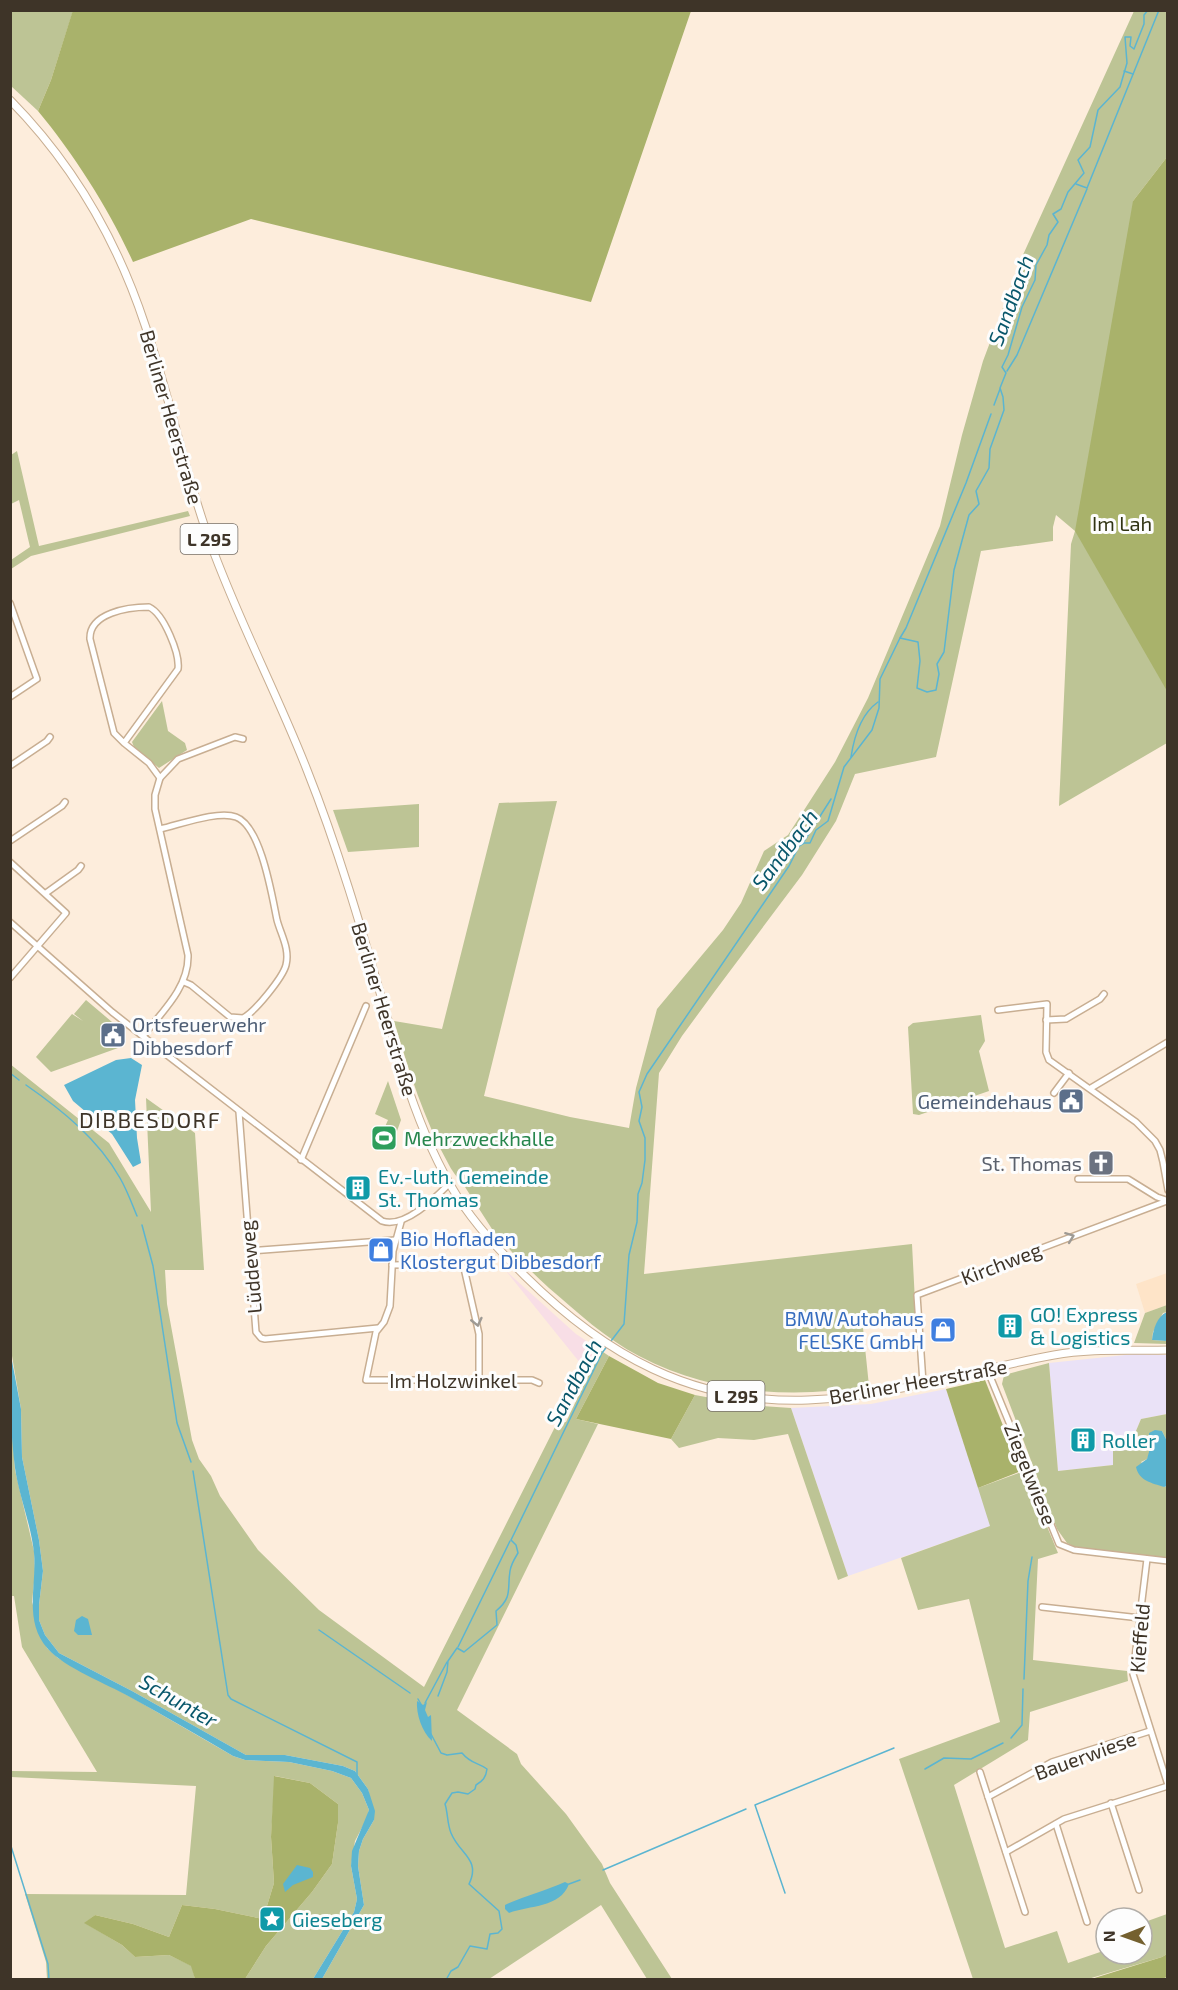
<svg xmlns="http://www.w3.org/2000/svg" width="1178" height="1990" viewBox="0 0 1178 1990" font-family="'Exo 2',sans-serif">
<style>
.commercial{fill:#eae2f7}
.industrial{fill:#f8dee6}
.built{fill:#fee4c8}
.green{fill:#bdc495;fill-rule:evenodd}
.forest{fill:#a9b26b}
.water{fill:#5bb5d1}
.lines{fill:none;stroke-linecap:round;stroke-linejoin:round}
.stream{stroke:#5bb5d1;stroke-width:1.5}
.minor-casing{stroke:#c8ae92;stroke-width:8}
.major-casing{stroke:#c8ae92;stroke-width:9}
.minor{stroke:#fff;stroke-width:5}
.major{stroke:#fff;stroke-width:7}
.oneway{stroke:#9e9a94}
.labels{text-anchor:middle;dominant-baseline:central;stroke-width:6;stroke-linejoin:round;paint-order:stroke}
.shield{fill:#fdfdfd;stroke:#777068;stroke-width:1.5}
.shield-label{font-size:18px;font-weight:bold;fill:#3e3428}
.street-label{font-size:20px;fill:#3e3428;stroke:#fdfdfd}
.park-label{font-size:20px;fill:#313414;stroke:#fdfdfd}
.service-label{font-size:20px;fill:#4e5e75;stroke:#fdfdfd;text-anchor:start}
.leisure-label{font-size:20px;fill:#27864d;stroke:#fdfdfd;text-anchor:start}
.worship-label{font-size:20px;fill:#5b616d;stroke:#fdfdfd;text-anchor:end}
.culture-label{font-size:20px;fill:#0d838f;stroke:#fdfdfd;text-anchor:start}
.shop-label{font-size:20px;fill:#366cbe;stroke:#fdfdfd;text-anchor:start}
.water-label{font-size:21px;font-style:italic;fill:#08576b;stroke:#fdfdfd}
.quarter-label{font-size:22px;letter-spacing:1.5px;fill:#3e3428;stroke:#fdfdfd}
</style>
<rect width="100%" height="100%" fill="#fdeddc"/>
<g class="commercial">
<path d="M1135 1354 1167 1355V1414L1141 1419 1128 1450 1113 1465 1058 1471 1049 1363Z"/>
<path d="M946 1389 991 1526 848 1576 791 1408 871 1404Z"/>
</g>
<path class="industrial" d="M506 1271 576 1334 597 1348 589 1374Z"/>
<path class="built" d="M1167 1273V1305L1145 1313 1136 1284Z"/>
<g class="green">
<path d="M10 11H73L51 80 38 111 11 86Z"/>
<path d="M1134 11H1167V157L1133 201 1167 689V743L1059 806 1071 544 1075 531 1056 515 1053 527V541L981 551 936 757 855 774 836 821 802 875 715 991 682 1036 659 1073 644 1274 912 1244 916 1321 863 1328 869 1386C790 1399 712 1394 639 1356 606 1339 577 1312 549 1288 530 1270 508 1250 492 1229 483 1215 474 1201 465 1187 460 1180 453 1173 449 1165 424 1120 409 1071 394 1021L442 1029 499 803 557 801 484 1096 570 1117 629 1128 636 1088 657 1009 723 930 741 903 764 851 788 835 835 762 868 698 940 526 962 435 983 361 1022 257ZM781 850 774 874 766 886 759 878Z"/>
<path d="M17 451 39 546 188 511 190 516 31 556 11 569V560L30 547 19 500 11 504V455Z"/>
<path d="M162 701 168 731 185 743 187 750 159 768 134 747 132 742Z"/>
<path d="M419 804V847L348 852 333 810Z"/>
<path d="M86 1000 112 1022 102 1036 118 1048 51 1072 36 1057 72 1014 83 1021 74 1014Z"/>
<path d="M981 1015 985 1041 979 1051 989 1091 919 1115 913 1114 908 1027 913 1023Z"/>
<path d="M10 1064 109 1143 151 1212 146 1098 195 1133 204 1270H165L167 1304 192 1440 199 1459 211 1476 220 1496 258 1550 319 1610 424 1687 557 1423 566 1422 589 1374 597 1348 609 1356 576 1419 598 1424 457 1710 517 1754 521 1764 566 1814 602 1864 610 1883 672 1979H647L601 1905 489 1979H322L364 1905 358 1866 359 1851 363 1839 374 1820 368 1789 355 1771 343 1766 285 1755H246L132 1691 59 1653 45 1635 39 1620V1605L43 1571 39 1540 22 1457 21 1409 11 1350Z"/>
<path d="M388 1081 401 1120 397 1131 392 1130 391 1134 383 1131 388 1120 375 1114Z"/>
<path d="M1167 1305V1312L1163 1313 1153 1332 1152 1340 1167 1341V1344L1134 1343 1145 1313Z"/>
<path d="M1049 1363 1058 1471 1113 1465V1451L1128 1450 1141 1419 1167 1414V1441L1162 1431 1147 1459 1141 1462 1164 1487 1167 1486V1559L1075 1547 1067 1543 1057 1529 1002 1384 1004 1375Z"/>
<path d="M695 1395 749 1405 791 1408 848 1576 838 1580 788 1434 754 1440 718 1438 679 1448 671 1439Z"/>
<path d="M10 1399 15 1470 34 1551 35 1573 32 1602 47 1648 58 1658 131 1697 233 1756 245 1760 289 1762 332 1771 351 1778 362 1793 369 1810 367 1818 355 1841 351 1866 357 1899 354 1912 313 1979H245L266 1946 312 1892 332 1864 338 1823V1804L310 1783 275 1776 271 1837 274 1883 263 1919 215 1909 182 1905 169 1937 133 1924 95 1915 85 1923 122 1945 135 1957 169 1955 192 1966 195 1979H47L46 1962 25 1894 186 1895 196 1786 11 1777V1771L97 1772 22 1647 14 1596H10Z"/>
<path d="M1024 1471 1058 1553 1038 1559 1033 1660 1127 1671 1128 1681 1030 1712 1028 1740 954 1785 1005 1948 1057 1931 1068 1963 1106 1950V1954H1142V1923L1167 1914V1954L1162 1957 1088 1979H973L899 1759 1000 1722 969 1599 918 1610 901 1558 990 1526 978 1488Z"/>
</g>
<g class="forest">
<path d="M73 10H691V11L591 302 251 219 133 262C110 211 74 154 38 111L51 80Z"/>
<path d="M1167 157V691L1075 531 1133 201Z"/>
<path d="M609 1356 658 1383 695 1395 671 1439 576 1419Z"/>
<path d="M985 1380 1021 1471 978 1488 946 1389Z"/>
<path d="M274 1776 310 1783 338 1804V1823L332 1864 312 1892 266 1946 245 1979H195L191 1966 169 1955 135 1957 122 1945 84 1923 95 1915 133 1924 169 1937 182 1905 215 1909 263 1919 274 1883 271 1837Z"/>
<path d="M1167 1954V1977L1162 1979 1088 1980 1162 1957Z"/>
</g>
<g class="water">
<path d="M781 850 787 852 785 859 766 886H757L759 878Z"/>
<path d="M131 1058 142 1065 135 1100 137 1138 141 1163 133 1167 112 1134 73 1101 64 1085 116 1060Z"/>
<path d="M1167 1312V1341L1152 1340C1153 1330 1157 1316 1167 1312Z"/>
<path d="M10 1350 21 1409 22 1457 39 1540 43 1571 39 1605V1620L45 1635 59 1653 132 1691 246 1755H285L343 1766 355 1771 368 1789 375 1811 374 1820 363 1839 359 1851 358 1866 364 1905 322 1979H313L354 1912 357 1899 351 1866 352 1851 369 1810 362 1793 351 1778 332 1771 289 1762 245 1760 233 1756C199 1736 165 1716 130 1697 107 1684 65 1668 48 1649 23 1621 37 1586 34 1553 31 1524 19 1496 15 1468 10 1429 10 1389 10 1350Z"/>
<path d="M1155 1430 1162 1431 1167 1441V1486L1164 1487C1152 1483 1139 1481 1136 1467L1147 1459 1149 1452V1433Z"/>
<path d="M82 1616 88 1619 92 1635H78L74 1631 76 1620Z"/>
<path d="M417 1701 423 1705 427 1702 425 1710 428 1717 431 1715 432 1741C422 1732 416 1714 417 1701Z"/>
<path d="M297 1865 310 1868 313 1872V1877L293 1885 285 1892 283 1884Z"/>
<path d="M565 1882 569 1884C560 1908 530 1905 509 1913L505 1909V1905C524 1896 545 1891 565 1882Z"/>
</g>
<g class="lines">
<g class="stream">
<path d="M1124 71 1133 74"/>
<path d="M1076 184 1087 188 1159 10"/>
<path d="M1007 371 1017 355 1087 189"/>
<path d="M994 405 1000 389"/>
<path d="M900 638 906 628 966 483 991 414"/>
<path d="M851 757C854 737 861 714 878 702"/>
<path d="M803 843 831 799"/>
<path d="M10 1073 19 1080"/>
<path d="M26 1085C62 1110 98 1139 120 1178 127 1190 132 1204 137 1216"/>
<path d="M142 1225 153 1266 177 1423 191 1462"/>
<path d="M611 1341 624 1324 629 1255 637 1222 638 1194 642 1183 645 1160V1138L639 1121 642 1107 639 1092 647 1074 789 866 799 846 804 843H810L816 830 828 821 844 767 872 730 879 708 880 679 900 638 918 642 920 661 917 688 927 692 936 690 939 674 937 664 944 652 954 570 969 515 979 504 976 491 989 468 990 449 1004 410 1003 397 1000 388 1006 373 1002 367 1008 355 1022 307 1035 280 1036 265 1047 245 1049 235 1058 222 1053 214 1061 209 1068 192 1084 173 1078 160 1090 147 1098 110 1120 87 1127 63 1125 37H1131L1130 46 1134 49 1144 24V15L1148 10"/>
<path d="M193 1471 228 1695 231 1699 357 1762V1776"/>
<path d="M319 1630 410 1693"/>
<path d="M458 1647 510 1541"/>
<path d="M1024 1679 1028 1581 1032 1557"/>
<path d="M438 1696 447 1672 448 1661 457 1648 464 1652 497 1625 496 1611C513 1597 507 1589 510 1571 511 1564 515 1558 518 1553L516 1545 511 1540 602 1353 608 1345"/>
<path d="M418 1699 422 1706"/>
<path d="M425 1703 447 1662"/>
<path d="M431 1734 441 1753 447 1755 462 1753C471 1764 477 1762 487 1769 486 1777 483 1781 476 1785L475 1789 468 1794 458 1792 452 1793 445 1804C448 1813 447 1823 451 1833 460 1855 481 1859 469 1884L499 1911 502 1929 498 1933 490 1934 487 1949 470 1946 458 1967 451 1971 446 1980"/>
<path d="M1011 1738 1022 1725 1023 1689"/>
<path d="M925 1769 944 1758 971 1759 1003 1743"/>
<path d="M10 1843 48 1964 49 1980"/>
<path d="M603 1870 746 1809"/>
<path d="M569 1884 580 1880"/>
<path d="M785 1893 755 1805 894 1748"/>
</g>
<defs>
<g id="minor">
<path d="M10 603 37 679 10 697"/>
<path d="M124 743 178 669C180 654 164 614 149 607 128 607 89 613 90 639L114 733 124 743 149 763 160 778 155 795V809L188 955C189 987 162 1012 143 1036"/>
<path d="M10 766 47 741 50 737"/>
<path d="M160 778 178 759 235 737 243 739"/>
<path d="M160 829C179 825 218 810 236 817 261 826 272 896 277 920 281 935 290 949 286 965 283 977 255 1012 243 1018L230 1017 191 985 184 982"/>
<path d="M10 841 62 806 65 802"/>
<path d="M10 862 66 913 10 978"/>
<path d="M46 893 78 870 81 866"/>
<path d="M10 922 112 1012 154 1045 382 1221C404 1229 435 1198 449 1184"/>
<path d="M998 1010 1047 1004 1046 1052 1049 1060 1136 1122 1155 1141 1160 1150 1163 1162 1168 1190"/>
<path d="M1046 1020 1066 1019 1100 999 1104 994"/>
<path d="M1091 1088 1168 1042"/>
<path d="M1054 1093 1069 1073"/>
<path d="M239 1112 256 1332 261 1338 265 1339 378 1328"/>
<path d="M301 1160 366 1006"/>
<path d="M1078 1179H1128L1157 1197 1166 1200"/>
<path d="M401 1222 393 1251 390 1306 384 1322 376 1332 366 1380H532L539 1383"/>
<path d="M249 1251 395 1240"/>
<path d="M392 1265 458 1264 464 1268 479 1334V1381"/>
<path d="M987 1369 1059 1544 1074 1550 1168 1561"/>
<path d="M923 1383 917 1295 1167 1201"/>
<path d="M1147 1559 1133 1674 1168 1785"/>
<path d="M1042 1607 1140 1618"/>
<path d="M980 1772 988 1797"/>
<path d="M1111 1803 1139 1890"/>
<path d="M1056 1824 1087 1922"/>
<path d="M1006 1852 1064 1819 1168 1786"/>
<path d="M1025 1912 988 1797 1052 1762 1150 1731"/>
</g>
<path id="major" d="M10 100C73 164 117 240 145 325 170 396 184 471 210 542 238 620 277 693 307 770 348 873 376 982 408 1088 421 1126 436 1163 457 1196 476 1226 500 1251 525 1276 605 1355 692 1404 808 1400 891 1397 972 1370 1054 1355 1091 1348 1130 1351 1168 1350"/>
</defs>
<use href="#minor" class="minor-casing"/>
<use href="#major" class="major-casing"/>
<use href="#minor" class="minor"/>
<use href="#major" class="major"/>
</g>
<defs><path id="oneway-chevron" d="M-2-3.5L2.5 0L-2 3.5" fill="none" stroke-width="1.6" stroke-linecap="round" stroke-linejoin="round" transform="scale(1.5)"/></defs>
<g class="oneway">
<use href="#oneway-chevron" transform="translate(1070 1237) rotate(-21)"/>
<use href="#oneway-chevron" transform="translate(477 1322) rotate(77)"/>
</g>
<defs>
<symbol id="civic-square" viewBox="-11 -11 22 22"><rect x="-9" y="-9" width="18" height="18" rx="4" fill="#5c6f8a" stroke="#fdfdfd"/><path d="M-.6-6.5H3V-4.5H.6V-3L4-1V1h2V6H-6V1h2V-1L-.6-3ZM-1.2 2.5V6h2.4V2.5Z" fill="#fff"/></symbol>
<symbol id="stadium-square" viewBox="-11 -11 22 22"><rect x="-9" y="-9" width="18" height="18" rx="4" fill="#2e9e5b" stroke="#fdfdfd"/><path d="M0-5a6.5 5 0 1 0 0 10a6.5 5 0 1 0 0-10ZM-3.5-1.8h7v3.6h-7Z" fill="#fff"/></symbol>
<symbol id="church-square" viewBox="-11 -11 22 22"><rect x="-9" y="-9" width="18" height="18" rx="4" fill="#6b7280" stroke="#fdfdfd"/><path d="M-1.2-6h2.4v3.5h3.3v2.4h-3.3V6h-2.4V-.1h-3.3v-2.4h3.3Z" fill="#fff"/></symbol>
<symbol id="building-square" viewBox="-11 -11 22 22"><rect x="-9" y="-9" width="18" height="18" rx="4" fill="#0f9aa8" stroke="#fdfdfd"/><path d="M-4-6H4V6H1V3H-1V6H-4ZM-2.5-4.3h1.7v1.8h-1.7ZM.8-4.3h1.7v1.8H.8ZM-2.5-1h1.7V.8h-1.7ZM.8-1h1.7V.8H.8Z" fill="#fff"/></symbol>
<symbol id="shop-square" viewBox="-11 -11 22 22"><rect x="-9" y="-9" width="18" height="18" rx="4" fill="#3f7fe0" stroke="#fdfdfd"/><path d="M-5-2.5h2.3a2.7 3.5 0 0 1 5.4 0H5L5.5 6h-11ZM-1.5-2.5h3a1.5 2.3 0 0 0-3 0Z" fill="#fff"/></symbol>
<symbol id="sight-square" viewBox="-11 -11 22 22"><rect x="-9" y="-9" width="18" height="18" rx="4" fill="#0f9aa8" stroke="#fdfdfd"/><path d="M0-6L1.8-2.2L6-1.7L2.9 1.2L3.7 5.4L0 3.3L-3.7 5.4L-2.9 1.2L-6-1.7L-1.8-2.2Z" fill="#fff"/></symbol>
</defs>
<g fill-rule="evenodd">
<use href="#civic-square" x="98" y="1020" width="30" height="30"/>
<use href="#civic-square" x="1056" y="1086" width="30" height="30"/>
<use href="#stadium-square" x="369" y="1123" width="30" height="30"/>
<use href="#church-square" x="1086" y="1148" width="30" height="30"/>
<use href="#building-square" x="343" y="1173" width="30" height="30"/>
<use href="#shop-square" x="366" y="1235" width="30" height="30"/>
<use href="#building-square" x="995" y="1311" width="30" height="30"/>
<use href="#shop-square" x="928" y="1315" width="30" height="30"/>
<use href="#building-square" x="1068" y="1425" width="30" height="30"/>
<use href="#sight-square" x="257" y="1904" width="30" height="30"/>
</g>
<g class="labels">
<g class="shield">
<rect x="180.5" y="524" width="57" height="30" rx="4.5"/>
<rect x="707.5" y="1381" width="57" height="30" rx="4.5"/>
</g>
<g class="shield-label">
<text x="209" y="539">L 295</text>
<text x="736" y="1396">L 295</text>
</g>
<g class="street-label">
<text transform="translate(172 417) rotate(74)">Berliner Heerstraße</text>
<text transform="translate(385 1009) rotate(73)">Berliner Heerstraße</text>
<text transform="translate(1001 1263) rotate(-21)">Kirchweg</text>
<text transform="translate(250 1267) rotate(-95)">Lüddeweg</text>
<text x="453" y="1380">Im Holzwinkel</text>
<text transform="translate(918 1381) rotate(-10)">Berliner Heerstraße</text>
<text transform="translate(1031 1474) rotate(68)">Ziegelwiese</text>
<text transform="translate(1139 1638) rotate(-85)">Kieffeld</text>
<text transform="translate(1085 1755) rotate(-20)">Bauerwiese</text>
</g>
<g class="park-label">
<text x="1122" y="523">Im Lah</text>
</g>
<g class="service-label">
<text x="132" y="1024">Ortsfeuerwehr<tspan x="132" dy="23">Dibbesdorf</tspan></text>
<text x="1052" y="1101" text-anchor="end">Gemeindehaus</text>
</g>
<g class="leisure-label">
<text x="404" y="1138">Mehrzweckhalle</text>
</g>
<g class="worship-label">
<text x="1082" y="1163">St. Thomas</text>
</g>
<g class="culture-label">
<text x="378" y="1176">Ev.-luth. Gemeinde<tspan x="378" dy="23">St. Thomas</tspan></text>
<text x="1030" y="1314">GO! Express<tspan x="1030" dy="23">&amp; Logistics</tspan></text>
<text x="1102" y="1440">Roller</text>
<text x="292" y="1919">Gieseberg</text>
</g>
<g class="shop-label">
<text x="400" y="1238">Bio Hofladen<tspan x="400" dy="23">Klostergut Dibbesdorf</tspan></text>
<text x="924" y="1318" text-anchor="end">BMW Autohaus<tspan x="924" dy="23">FELSKE GmbH</tspan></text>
</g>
<g class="water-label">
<text transform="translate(1010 300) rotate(-70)">Sandbach</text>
<text transform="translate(784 849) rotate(-53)">Sandbach</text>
<text transform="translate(573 1382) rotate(-62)">Sandbach</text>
<text transform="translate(179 1700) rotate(30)">Schunter</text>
</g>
<g class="quarter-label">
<text x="150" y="1119">DIBBESDORF</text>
</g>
</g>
<rect width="1178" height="1990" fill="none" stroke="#3e3428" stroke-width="24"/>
<g transform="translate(1124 1936) rotate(269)"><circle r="28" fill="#fdfdfd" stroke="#b1ada8" stroke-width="1.5"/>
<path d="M0-4.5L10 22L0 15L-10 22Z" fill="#74602f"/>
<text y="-9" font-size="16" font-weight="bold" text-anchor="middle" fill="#3e3428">N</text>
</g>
</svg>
